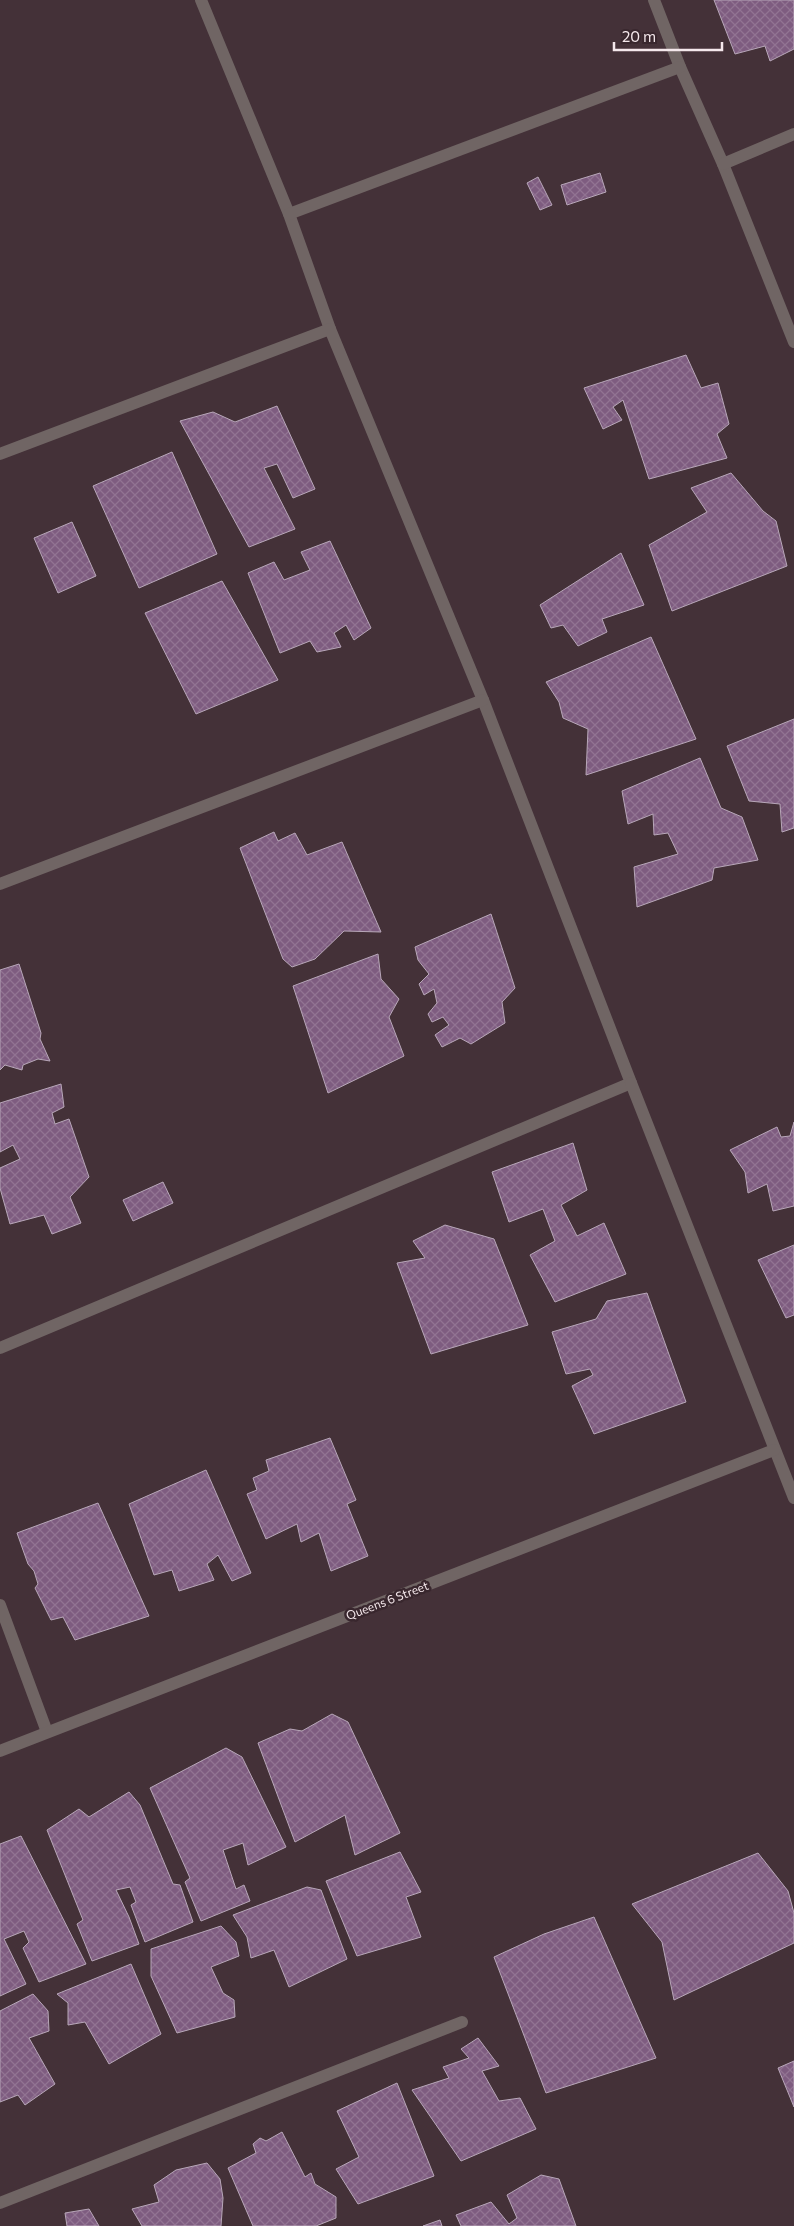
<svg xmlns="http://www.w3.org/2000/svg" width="794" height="2226" viewBox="0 0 794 2226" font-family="Commissioner,sans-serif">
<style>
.building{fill:url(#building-cross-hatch);stroke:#b8a7b9}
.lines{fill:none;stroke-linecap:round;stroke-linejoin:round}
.minor{stroke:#706564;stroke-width:12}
.labels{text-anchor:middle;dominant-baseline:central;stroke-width:5;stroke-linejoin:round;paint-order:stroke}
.street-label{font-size:12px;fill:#f5e8ec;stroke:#39272e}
</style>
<defs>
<pattern id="building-cross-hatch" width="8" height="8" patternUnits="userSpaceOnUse" patternTransform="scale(1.25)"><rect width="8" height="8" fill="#7e5c80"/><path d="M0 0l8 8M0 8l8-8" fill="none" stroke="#917392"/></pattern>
</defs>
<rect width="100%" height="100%" fill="#443138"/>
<g class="building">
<path d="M714 0H794V49L770 61 765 46 735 54Z"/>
<path d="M600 173 606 192 567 205 561 185Z"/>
<path d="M538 177 552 205 540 210 527 183Z"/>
<path d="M686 355 701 388 718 383 729 424 717 434 727 458 649 479 623 400 613 407 622 420 603 429 584 388Z"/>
<path d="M277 406 315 489 293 498 277 464 264 468 295 529 249 547 180 421 213 412 235 422Z"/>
<path d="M172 452 217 554 139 588 93 486Z"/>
<path d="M731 473 763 511 776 521 787 566 672 611 649 545 707 512 691 488Z"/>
<path d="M72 522 96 576 58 593 34 538Z"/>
<path d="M330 541 371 628 354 640 346 625 334 633 341 647 317 652 310 641 280 653 248 573 274 562 284 580 310 570 301 552Z"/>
<path d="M621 553 644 605 602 619 607 632 578 646 563 625 551 628 540 605Z"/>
<path d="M222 581 278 680 196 714 145 613Z"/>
<path d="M651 637 696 739 586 775 588 729 563 718 559 702 546 682Z"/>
<path d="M794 719V828L782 832 780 804 749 801 727 746Z"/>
<path d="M700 758 721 808 742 817 758 860 714 868 712 880 637 907 634 867 678 854 668 833 654 835 653 814 628 824 622 791Z"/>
<path d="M274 832 278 841 295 833 307 855 342 842 381 932 344 931 315 959 292 967 283 959 240 848Z"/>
<path d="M491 914 515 988 502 1002 505 1023 471 1044 460 1038 442 1047 435 1035 449 1025 443 1017 432 1022 428 1014 437 1003 434 989 424 995 419 984 429 974 418 960 415 947Z"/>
<path d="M378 954 381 979 399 999 389 1017 404 1056 328 1093 293 986Z"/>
<path d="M19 964 41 1033 40 1039 50 1061 38 1059 23 1065 22 1070 5 1065 0 1070V970Z"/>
<path d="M61 1084 64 1107 52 1113 55 1124 69 1119 89 1177 70 1197 81 1223 52 1234 44 1215 10 1224 0 1188V1168L20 1159 13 1145 0 1152V1103Z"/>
<path d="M794 1122V1206L773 1211 767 1184 748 1193 745 1172 730 1150 777 1127 781 1137 790 1136Z"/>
<path d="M573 1143 587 1190 561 1205 577 1236 604 1223 626 1274 555 1302 530 1255 555 1241 543 1209 509 1222 492 1172Z"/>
<path d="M163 1182 173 1203 133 1221 123 1200Z"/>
<path d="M445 1225 494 1239 528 1325 431 1354 397 1263 425 1258 413 1241Z"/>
<path d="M794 1245V1315L786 1318 758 1260Z"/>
<path d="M647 1293 686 1402 594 1434 572 1386 593 1375 590 1369 566 1374 552 1332 596 1319 607 1301Z"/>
<path d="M330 1438 356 1500 347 1504 368 1556 331 1571 319 1533 301 1542 297 1524 266 1539 247 1494 257 1490 253 1478 269 1471 266 1460Z"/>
<path d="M206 1470 251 1573 232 1581 218 1555 207 1564 214 1580 179 1591 172 1570 154 1575 129 1504Z"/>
<path d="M98 1503 149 1616 75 1640 63 1617 51 1620 35 1588 38 1584 34 1571 28 1564 17 1533Z"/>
<path d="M332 1714 348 1722 400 1833 355 1855 345 1815 295 1842 258 1743 290 1729 302 1731Z"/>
<path d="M226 1748 242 1757 286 1847 248 1865 243 1843 223 1850 236 1889 244 1885 250 1901 201 1921 185 1882 190 1878 150 1788Z"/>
<path d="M129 1792 140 1805 173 1884 180 1885 193 1922 145 1942 131 1905 136 1902 130 1887 116 1890 129 1917 139 1944 92 1961 77 1924 83 1920 47 1830 79 1809 89 1817Z"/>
<path d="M21 1836 86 1964 39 1982 23 1948 29 1942 24 1931 4 1939 26 1984 0 1996V1844Z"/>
<path d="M400 1852 421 1892 406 1897 421 1937 357 1956 326 1881Z"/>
<path d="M758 1853 788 1891 794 1913V1943L674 2000 662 1942 632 1904Z"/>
<path d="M307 1887 321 1890 347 1959 289 1987 274 1950 251 1958 247 1937 233 1915Z"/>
<path d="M594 1917 656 2058 546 2093 494 1957 544 1934Z"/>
<path d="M221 1926 236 1942 239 1956 211 1967 223 1993 234 2000 235 2017 177 2033 151 1976V1949Z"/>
<path d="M131 1964 161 2034 109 2064 85 2022 68 2025V2003L57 1994Z"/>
<path d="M33 1994 48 2011 49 2031 29 2038 55 2084 25 2105 18 2095 0 2102V2011Z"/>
<path d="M478 2038 499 2066 482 2071 499 2101 520 2098 536 2129 461 2161 412 2090 449 2078 443 2067 469 2058 461 2049Z"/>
<path d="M794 2061V2107L778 2068Z"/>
<path d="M397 2083 434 2176 358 2204 336 2169 359 2157 337 2111Z"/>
<path d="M282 2132 305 2177 311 2173 315 2184 336 2197V2218L316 2226H253L228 2168 256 2153 253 2144 260 2138 266 2141Z"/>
<path d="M207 2163 220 2179 223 2198 221 2226H142L132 2209 159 2202 154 2185 176 2170Z"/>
<path d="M541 2175 559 2179 576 2226H461L456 2215 491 2202 509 2224 517 2218 507 2195Z"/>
<path d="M89 2209 99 2226H67L65 2213Z"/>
<path d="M440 2220 442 2226H423Z"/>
</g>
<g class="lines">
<g class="minor">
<path d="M201 0 289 214 330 329"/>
<path d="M654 0 680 67 723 164 794 342"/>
<path d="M723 164 794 134"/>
<path d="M289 214 680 67"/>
<path d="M0 454 330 329 483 700 631 1083 0 1348"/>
<path d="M0 884 483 700"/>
<path d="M631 1083 794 1498"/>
<path d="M0 1605 47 1732"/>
<path d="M0 1751 774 1450"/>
<path d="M0 2203 462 2022"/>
</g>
</g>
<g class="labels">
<g class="street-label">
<text transform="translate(387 1600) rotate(-21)">Queens 6 Street</text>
</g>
</g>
<path d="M614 42v8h108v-8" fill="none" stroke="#f5e8ec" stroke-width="2.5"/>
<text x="622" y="42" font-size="15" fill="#f5e8ec" stroke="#39272e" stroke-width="4" paint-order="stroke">20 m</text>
</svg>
